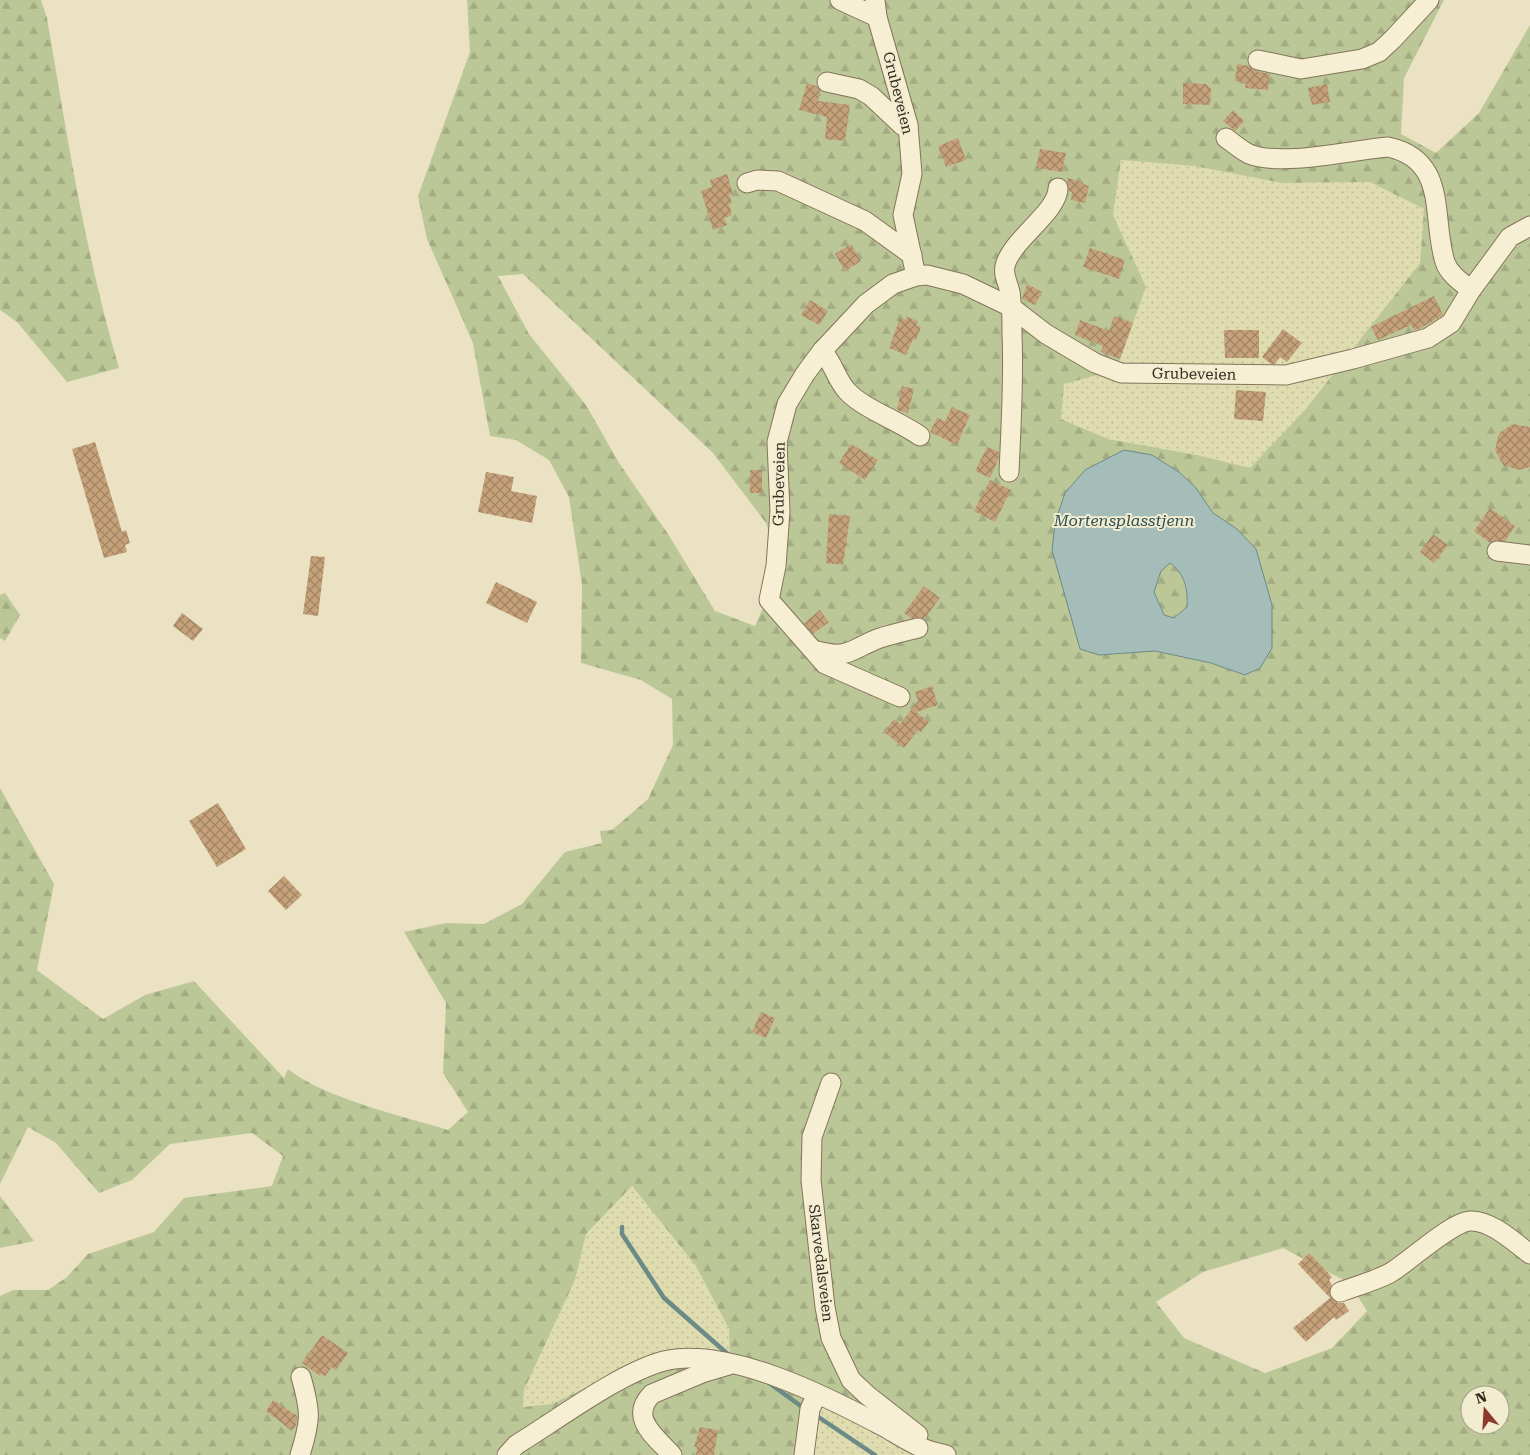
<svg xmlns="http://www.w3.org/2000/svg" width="1530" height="1455" viewBox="0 0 1530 1455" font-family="'Roboto Serif',serif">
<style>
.farmland{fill:url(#farmland-dots)}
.forest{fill:url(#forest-firs);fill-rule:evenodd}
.water{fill:#a4bdb8;stroke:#6c8a86;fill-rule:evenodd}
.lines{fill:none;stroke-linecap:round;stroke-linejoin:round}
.stream{stroke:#6c8a86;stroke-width:4.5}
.building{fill:url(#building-cross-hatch)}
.minor-casing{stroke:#82745b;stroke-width:21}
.minor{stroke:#f6efd4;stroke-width:19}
.labels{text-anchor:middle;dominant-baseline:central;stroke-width:4;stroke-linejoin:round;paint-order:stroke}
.street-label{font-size:15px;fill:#332b1e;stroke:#f2ecd1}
.water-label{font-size:16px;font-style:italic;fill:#2e5052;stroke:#f2ecd1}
</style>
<defs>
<pattern id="farmland-dots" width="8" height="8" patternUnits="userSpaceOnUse" patternTransform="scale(1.25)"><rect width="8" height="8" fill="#dfddb0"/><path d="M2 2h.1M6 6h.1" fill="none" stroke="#c0be97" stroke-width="1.8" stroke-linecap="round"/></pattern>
<pattern id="forest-firs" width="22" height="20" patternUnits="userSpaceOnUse" patternTransform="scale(1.25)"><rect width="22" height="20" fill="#bcc797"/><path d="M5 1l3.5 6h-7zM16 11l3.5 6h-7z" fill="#a2ab82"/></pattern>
<pattern id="building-cross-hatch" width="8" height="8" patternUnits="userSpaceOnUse" patternTransform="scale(1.25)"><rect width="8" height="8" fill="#c5a27a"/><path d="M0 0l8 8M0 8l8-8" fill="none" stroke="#a18463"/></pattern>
</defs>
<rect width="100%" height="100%" fill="#eae2c2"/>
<g class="farmland">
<path d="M1121 160 1194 166 1282 183 1370 182 1424 209 1420 263 1305 410 1250 469 1197 455 1108 439 1061 419 1064 384 1113 215Z"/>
<path d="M632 1186 696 1266 729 1329 730 1362 692 1369H623L552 1404 522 1407 524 1390 575 1280 586 1234Z"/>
<path d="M820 1398 936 1455H810Z"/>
</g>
<g class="forest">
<path d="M0 0H41L47 18C67 135 85 253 119 368L67 382 17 322 0 310Z"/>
<path d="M467 0H1444L1404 78 1401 134 1436 153 1479 113 1530 25V1455H936L821 1398 810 1455H0V1296L13 1290H48L67 1277 88 1254 154 1232 184 1198 272 1186 283 1156 252 1133 170 1144 132 1180 99 1193 56 1143 28 1127 0 1184V788L54 884 37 970 103 1019 145 995 194 981 284 1078 288 1069C323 1098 403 1116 448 1130L468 1112 443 1073 446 1003 404 932 446 923 484 924 522 904 565 852 602 843 600 831 612 830 648 799 673 745 672 699 641 680 581 663 582 585 569 497 549 460 516 440 490 436 473 343 427 239 418 196 470 52ZM1121 160 1194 166 1282 183 1370 182 1424 209 1420 263 1305 410 1250 468 1197 455 1108 439 1061 419 1064 384 1116 370 1146 287 1113 215ZM523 274 713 453 766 523 781 566 755 626 715 611 668 534 619 463 586 405 529 334 498 276ZM1152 455 1179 472 1196 488 1213 513 1237 529 1246 675 1211 663 1154 651 1099 655 1080 649 1075 625ZM632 1186 696 1266 729 1329 730 1362 692 1369 652 1361 623 1369 552 1404 523 1407 524 1390 575 1280 586 1234ZM1283 1248 1349 1283 1367 1311 1332 1348 1265 1373 1184 1338 1156 1302 1203 1272ZM1470 1395H1500V1425H1470Z"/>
<path d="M1170 563C1185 575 1188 588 1187 607L1174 618 1164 615 1154 592 1161 571Z"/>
<path d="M5 593 20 615 5 641 0 638V595Z"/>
<path d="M0 1196 34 1241 0 1248Z"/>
</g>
<path class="water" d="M1124 450 1152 455 1179 472 1196 488 1213 513 1237 529 1256 549 1272 605V648L1260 668 1245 675 1211 663 1155 651 1099 655 1080 649 1052 550 1055 523 1065 493 1085 470ZM1170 563C1185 574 1188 589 1187 607L1174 618 1164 615 1154 592 1161 571Z"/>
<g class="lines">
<g class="stream">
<path d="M622 1227V1234L664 1298 730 1356"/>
<path d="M769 1383 805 1409"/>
<path d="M814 1414 875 1455"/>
</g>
</g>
<g class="building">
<path d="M1237 64 1249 66 1255 71 1270 74 1268 90 1245 88 1246 83 1235 81Z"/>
<path d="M807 83 816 86 820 90 818 101 850 105 845 141 825 139 827 117 799 110Z"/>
<path d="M1183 83 1206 84 1211 89 1210 105 1183 104Z"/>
<path d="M1327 84 1330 102 1312 105 1308 88Z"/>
<path d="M1233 110 1244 121 1235 131 1223 121Z"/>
<path d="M958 138 966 160 946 167 938 146Z"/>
<path d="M1040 149 1066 153 1062 172 1036 168Z"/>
<path d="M727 174 733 194 729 195 732 203 729 204 732 215 724 218 727 225 713 230 701 191 712 187 710 180Z"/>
<path d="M1067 178 1083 182V184L1089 186 1085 203 1071 200 1072 192 1069 191Z"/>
<path d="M851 244 861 261 845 271 835 254Z"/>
<path d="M1090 248 1125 260 1119 279 1083 267Z"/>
<path d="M1027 284 1042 292 1035 305 1022 299Z"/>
<path d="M1434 296 1443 315 1419 329 1414 330 1411 325 1378 340 1371 327Z"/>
<path d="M810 300 828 311 819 325 801 315Z"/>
<path d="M1114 316 1133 323 1120 359 1101 352 1103 346 1075 335 1080 320 1109 331Z"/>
<path d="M907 317 918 321 916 325 921 327 916 340 913 339 906 355 889 348 900 318 906 320Z"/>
<path d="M1283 329 1302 343 1287 362 1280 357 1275 364H1271L1262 357Z"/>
<path d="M1224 330H1259V358H1225Z"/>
<path d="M902 386 914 389 908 413 897 410Z"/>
<path d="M1236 390 1266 392 1263 421 1234 419Z"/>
<path d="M952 407 970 415 957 445 930 432 937 418 945 421Z"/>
<path d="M1513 424 1530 427V467L1519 470 1503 465 1495 450 1499 433Z"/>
<path d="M95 442 122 532 126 530 130 543 125 545 127 552 104 558 72 449Z"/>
<path d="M851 444 878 460 865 480 839 463Z"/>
<path d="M987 447 999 452 998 460 990 478 975 471Z"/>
<rect x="750" y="470" width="12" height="23"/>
<path d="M486 472 514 477 511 491 537 496 532 523 478 512Z"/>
<path d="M990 480 1011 490 995 522 974 511Z"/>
<path d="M1490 508 1515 526 1505 541 1490 543 1474 531Z"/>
<path d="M829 514 850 516 843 565 826 563Z"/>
<path d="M1433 534 1448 545 1434 563 1420 552Z"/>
<path d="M311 556 325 557 318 616 303 614Z"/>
<path d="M496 582 537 602 527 623 486 603Z"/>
<path d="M924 586 940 598 924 619 911 618 904 613Z"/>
<path d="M820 610 829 622 813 634 804 623Z"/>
<path d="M182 613 203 629 193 641 173 626Z"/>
<path d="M932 686 938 705 916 712 929 722 921 732 918 730 904 748 884 732 894 719 900 724 918 701 915 692Z"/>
<path d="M218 803 246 849 217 867 189 821Z"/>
<path d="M284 876 302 895 286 910 268 891Z"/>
<path d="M761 1012 775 1018 766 1038 752 1032Z"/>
<path d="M1309 1253 1332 1277 1329 1280 1332 1285 1330 1296 1338 1303H1344L1349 1311 1336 1320 1334 1317 1306 1342 1293 1328 1330 1298 1298 1264Z"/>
<path d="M322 1335 348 1353 336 1370 332 1367 325 1376 321 1374 320 1376 302 1363Z"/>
<path d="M273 1400 297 1416 296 1425 292 1431 266 1411Z"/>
<path d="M700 1427 718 1430 714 1455H696L697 1447H694Z"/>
</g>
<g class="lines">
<defs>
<g id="minor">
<path d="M840 0 877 17"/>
<path d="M875 0 877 17 908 125 912 174 903 215 916 276"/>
<path d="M1258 60 1301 69 1362 59 1379 52 1393 39 1429 0"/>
<path d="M827 82 859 89 871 96 903 126 908 125"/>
<path d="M1226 138C1233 143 1241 150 1249 154 1281 167 1352 150 1388 147 1449 160 1431 218 1445 262 1449 274 1461 282 1471 290"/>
<path d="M747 183 757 180 778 181 865 221 912 255"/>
<path d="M822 351C833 362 836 379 847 391 862 408 899 421 920 436"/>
<path d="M1009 472C1011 426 1014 380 1012 334 1012 320 1012 305 1010 292 1008 283 1003 275 1005 266 1011 240 1058 212 1058 188"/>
<path d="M1497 551 1530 555"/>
<path d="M817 651C850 660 852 648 880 638 892 634 906 631 918 628"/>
<path d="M900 697 825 664 769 600 776 566 780 511 777 442 787 404 805 374 822 351 866 304 893 284 916 276 927 275 963 284 1011 307 1046 334 1095 363 1121 373 1286 375 1353 359 1428 338 1451 323 1471 290 1510 237 1530 226"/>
<path d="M831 1083 812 1137 811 1180 825 1307 831 1338 851 1380 867 1395 918 1435"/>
<path d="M1340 1292C1356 1286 1375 1281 1390 1273 1409 1262 1451 1222 1470 1221 1491 1220 1514 1242 1530 1254"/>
<path d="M300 1455C311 1420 311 1412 301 1377"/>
<path d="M507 1455 516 1445C557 1420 619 1373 664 1361 728 1345 832 1399 888 1429 900 1436 912 1444 925 1449 931 1452 940 1453 946 1455"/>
<path d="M672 1455C656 1437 628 1418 652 1394L702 1373 729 1365"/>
<path d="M804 1455 810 1409 817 1394"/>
</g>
</defs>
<use href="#minor" class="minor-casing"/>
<use href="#minor" class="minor"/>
</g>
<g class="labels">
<g class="street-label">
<text transform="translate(898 93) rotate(76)">Grubeveien</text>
<text transform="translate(1194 374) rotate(1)">Grubeveien</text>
<text transform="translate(779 484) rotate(-89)">Grubeveien</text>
<text transform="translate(821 1263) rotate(83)">Skarvedalsveien</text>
</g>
<g class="water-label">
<text x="1124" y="520">Mortensplasstjenn</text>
</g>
</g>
<g transform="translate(1485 1410) rotate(342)"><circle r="24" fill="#f2ecd1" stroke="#a69f89"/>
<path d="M0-4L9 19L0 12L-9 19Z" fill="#8d392f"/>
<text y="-8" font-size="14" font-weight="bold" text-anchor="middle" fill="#332b1e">N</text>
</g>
</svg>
